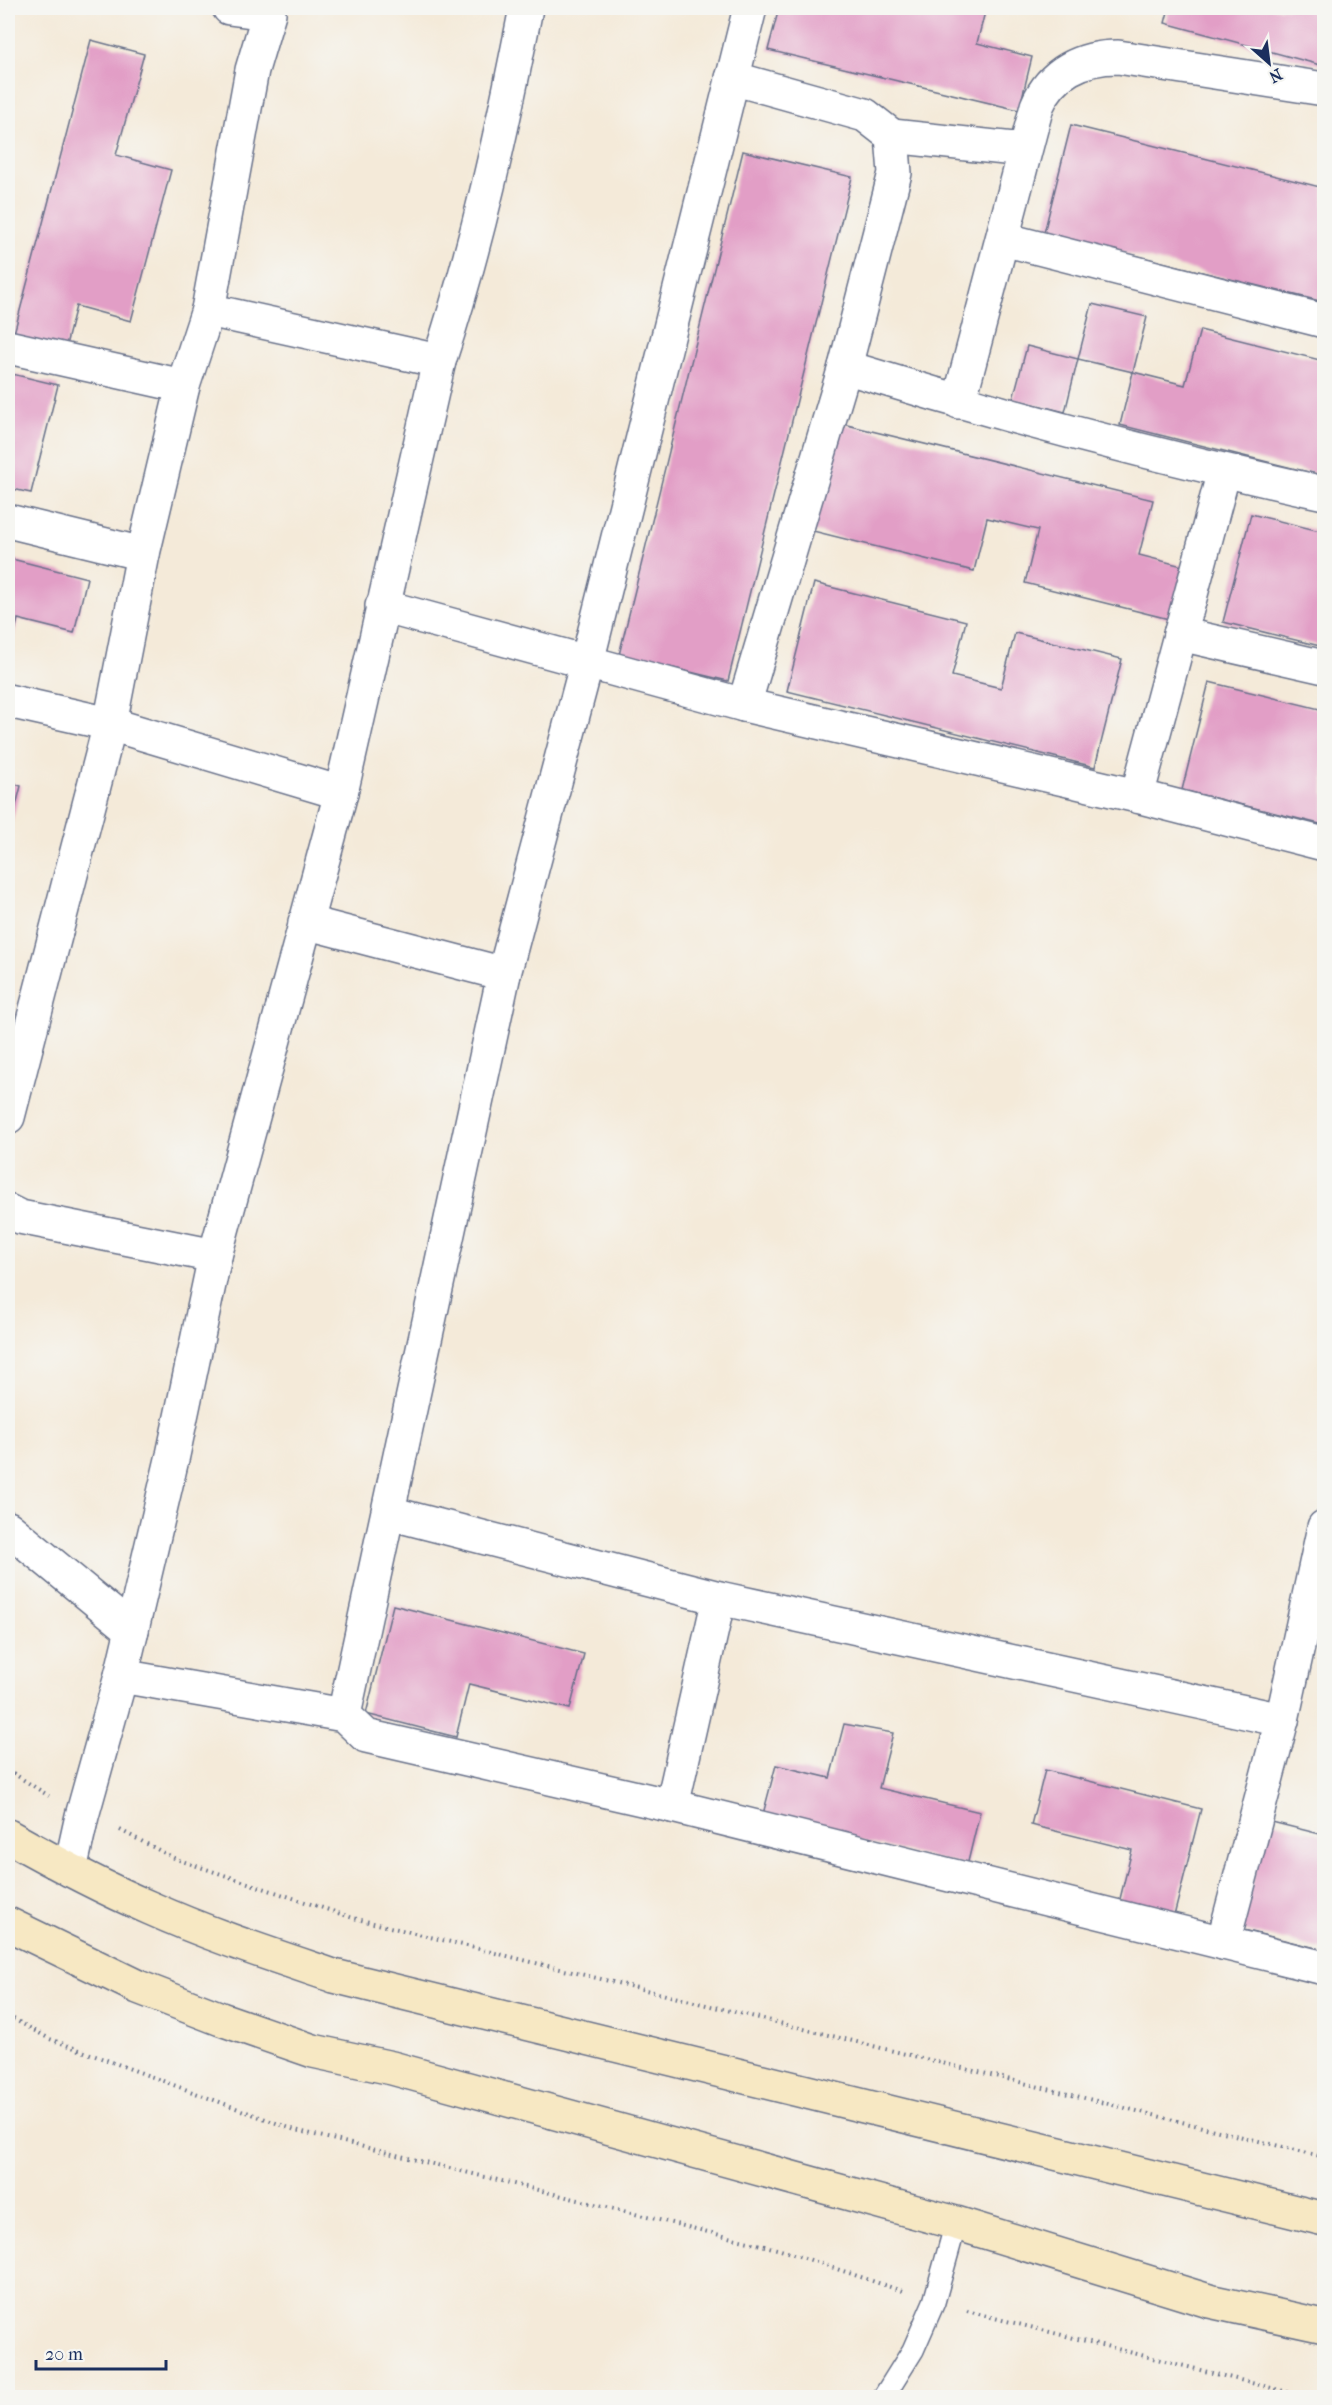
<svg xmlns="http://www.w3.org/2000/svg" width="1332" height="2405" viewBox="0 0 1332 2405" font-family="'IM FELL French Canon',serif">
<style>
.building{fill:#e29ec6}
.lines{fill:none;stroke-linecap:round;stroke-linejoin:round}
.lane-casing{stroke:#677089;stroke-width:24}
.street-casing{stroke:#677089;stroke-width:36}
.secondary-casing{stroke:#677089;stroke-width:36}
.path{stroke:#677089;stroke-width:4;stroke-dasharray:1.5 4.5;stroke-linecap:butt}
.lane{stroke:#fff;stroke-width:21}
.street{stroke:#fff;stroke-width:33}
.secondary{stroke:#f7e8c3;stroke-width:33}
</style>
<rect width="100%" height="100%" fill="#f6f6f2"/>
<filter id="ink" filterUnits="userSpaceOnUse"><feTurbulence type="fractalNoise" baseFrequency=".0167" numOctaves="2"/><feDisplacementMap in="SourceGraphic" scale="12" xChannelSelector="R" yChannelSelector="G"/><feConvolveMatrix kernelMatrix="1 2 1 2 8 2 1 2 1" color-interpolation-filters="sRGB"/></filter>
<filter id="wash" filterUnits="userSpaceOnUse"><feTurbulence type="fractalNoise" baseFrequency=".008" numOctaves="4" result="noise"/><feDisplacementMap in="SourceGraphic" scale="24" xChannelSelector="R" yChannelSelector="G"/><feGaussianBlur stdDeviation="1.35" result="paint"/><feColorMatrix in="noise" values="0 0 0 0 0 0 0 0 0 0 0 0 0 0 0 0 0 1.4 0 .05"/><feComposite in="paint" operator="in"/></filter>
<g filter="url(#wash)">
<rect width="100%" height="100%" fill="#f4ead9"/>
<g id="blocks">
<g class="building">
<path d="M779 8H986L977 43 1032 57 1019 110 768 50Z"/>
<path d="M1169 8H1324V66L1165 23Z"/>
<path d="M91 40 144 54 116 155 171 170 131 321 76 306 64 353 12 341Z"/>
<path d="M1071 125 1324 188V302L1044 233Z"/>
<path d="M743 151 852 177 728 681 619 655Z"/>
<path d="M1092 304 1147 317 1133 372 1078 359Z"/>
<path d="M1200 330 1324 361V476L1120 425 1133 372 1185 385Z"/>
<path d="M1027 346 1078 359 1065 412 1013 399Z"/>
<path d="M8 373 58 385 31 493 8 488Z"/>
<path d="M839 423 1153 500 1139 555 1194 569 1181 622 1025 583 1038 530 987 518 974 571 813 531Z"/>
<path d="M1251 514 1324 532V647L1223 622Z"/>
<path d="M8 558 87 578 74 633 18 619 8 659Z"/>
<path d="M814 583 966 621 952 676 1001 688 1015 633 1122 659 1095 767 787 691Z"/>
<path d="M1209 682 1324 710V825L1182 790Z"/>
<path d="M8 782 21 786 8 837Z"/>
<path d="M393 1605 584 1654 570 1709 469 1684 456 1737 366 1714Z"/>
<path d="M844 1724 893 1733 879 1788 980 1812 967 1866 762 1818 776 1765 830 1778Z"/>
<path d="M1045 1770 1201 1809 1174 1916 1119 1903 1132 1850 1031 1825Z"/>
<path d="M1268 1821 1324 1835V1950L1240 1929Z"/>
</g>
</g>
</g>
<g filter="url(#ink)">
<use href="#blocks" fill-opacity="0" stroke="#677089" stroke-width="1.5"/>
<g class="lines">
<defs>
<path id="lane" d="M883 2398 913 2350 934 2302 956 2223"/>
<g id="street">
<path d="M732 78 865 115 892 136 895 173 845 367 744 705"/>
<path d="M892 136 1024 150"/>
<path d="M1003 239 1324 321"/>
<path d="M208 310 439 361"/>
<path d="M8 347 183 386"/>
<path d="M845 367C1003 416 1163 458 1324 493"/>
<path d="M959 402 1037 106C1051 72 1082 57 1118 57L1324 89"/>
<path d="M8 521 143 554"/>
<path d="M382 606 744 705 1137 796 1324 844"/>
<path d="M1180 634 1324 667"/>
<path d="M8 701 110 724 341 793"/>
<path d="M1137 796 1224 471"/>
<path d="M305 922 504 974"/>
<path d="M8 1117 110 724 143 554 183 386 208 310 252 70 269 13 229 8"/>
<path d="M8 1211 20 1217 215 1256"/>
<path d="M389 1513 719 1598 1282 1720"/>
<path d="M8 1528 132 1630"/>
<path d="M121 1676 344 1715 366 1736 672 1806 1324 1968"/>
<path d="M344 1715 504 974 587 662 750 8"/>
<path d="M672 1806 719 1598"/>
<path d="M70 1870 82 1816 121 1676 173 1455 215 1256 341 793 439 361C477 246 503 126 526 8"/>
<path d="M1223 1943 1282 1720 1324 1527"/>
</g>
<g id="secondary">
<path d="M8 1836C54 1862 101 1887 150 1908 210 1935 272 1955 334 1976L1324 2219"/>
<path d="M8 1924 138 1987 221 2019 313 2051 392 2068 956 2223 1209 2301 1324 2326"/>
</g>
</defs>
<use href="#lane" class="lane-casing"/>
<use href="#street" class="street-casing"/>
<use href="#secondary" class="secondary-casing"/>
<g class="path">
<path d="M8 1770 49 1796"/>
<path d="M120 1830 176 1859 353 1918 1324 2157"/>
<path d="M8 2016 50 2039 295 2130 781 2250 902 2291"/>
<path d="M967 2311 1311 2398"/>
</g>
<use href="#lane" class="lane"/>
<use href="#street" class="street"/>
<use href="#secondary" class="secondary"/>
</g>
</g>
<rect width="1332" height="2405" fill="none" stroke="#f6f6f2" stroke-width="30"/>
<g transform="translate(1269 63) rotate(152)" stroke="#f6f6f2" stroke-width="4.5" paint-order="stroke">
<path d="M0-4.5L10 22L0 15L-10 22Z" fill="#1b2f5e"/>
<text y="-9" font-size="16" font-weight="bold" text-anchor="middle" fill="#1b2f5e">N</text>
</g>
<path d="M36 2360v9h130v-9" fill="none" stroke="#1b2f5e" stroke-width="3"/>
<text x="45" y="2360" font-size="18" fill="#1b2f5e" stroke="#f6f6f2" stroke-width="4.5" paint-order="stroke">20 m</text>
</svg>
